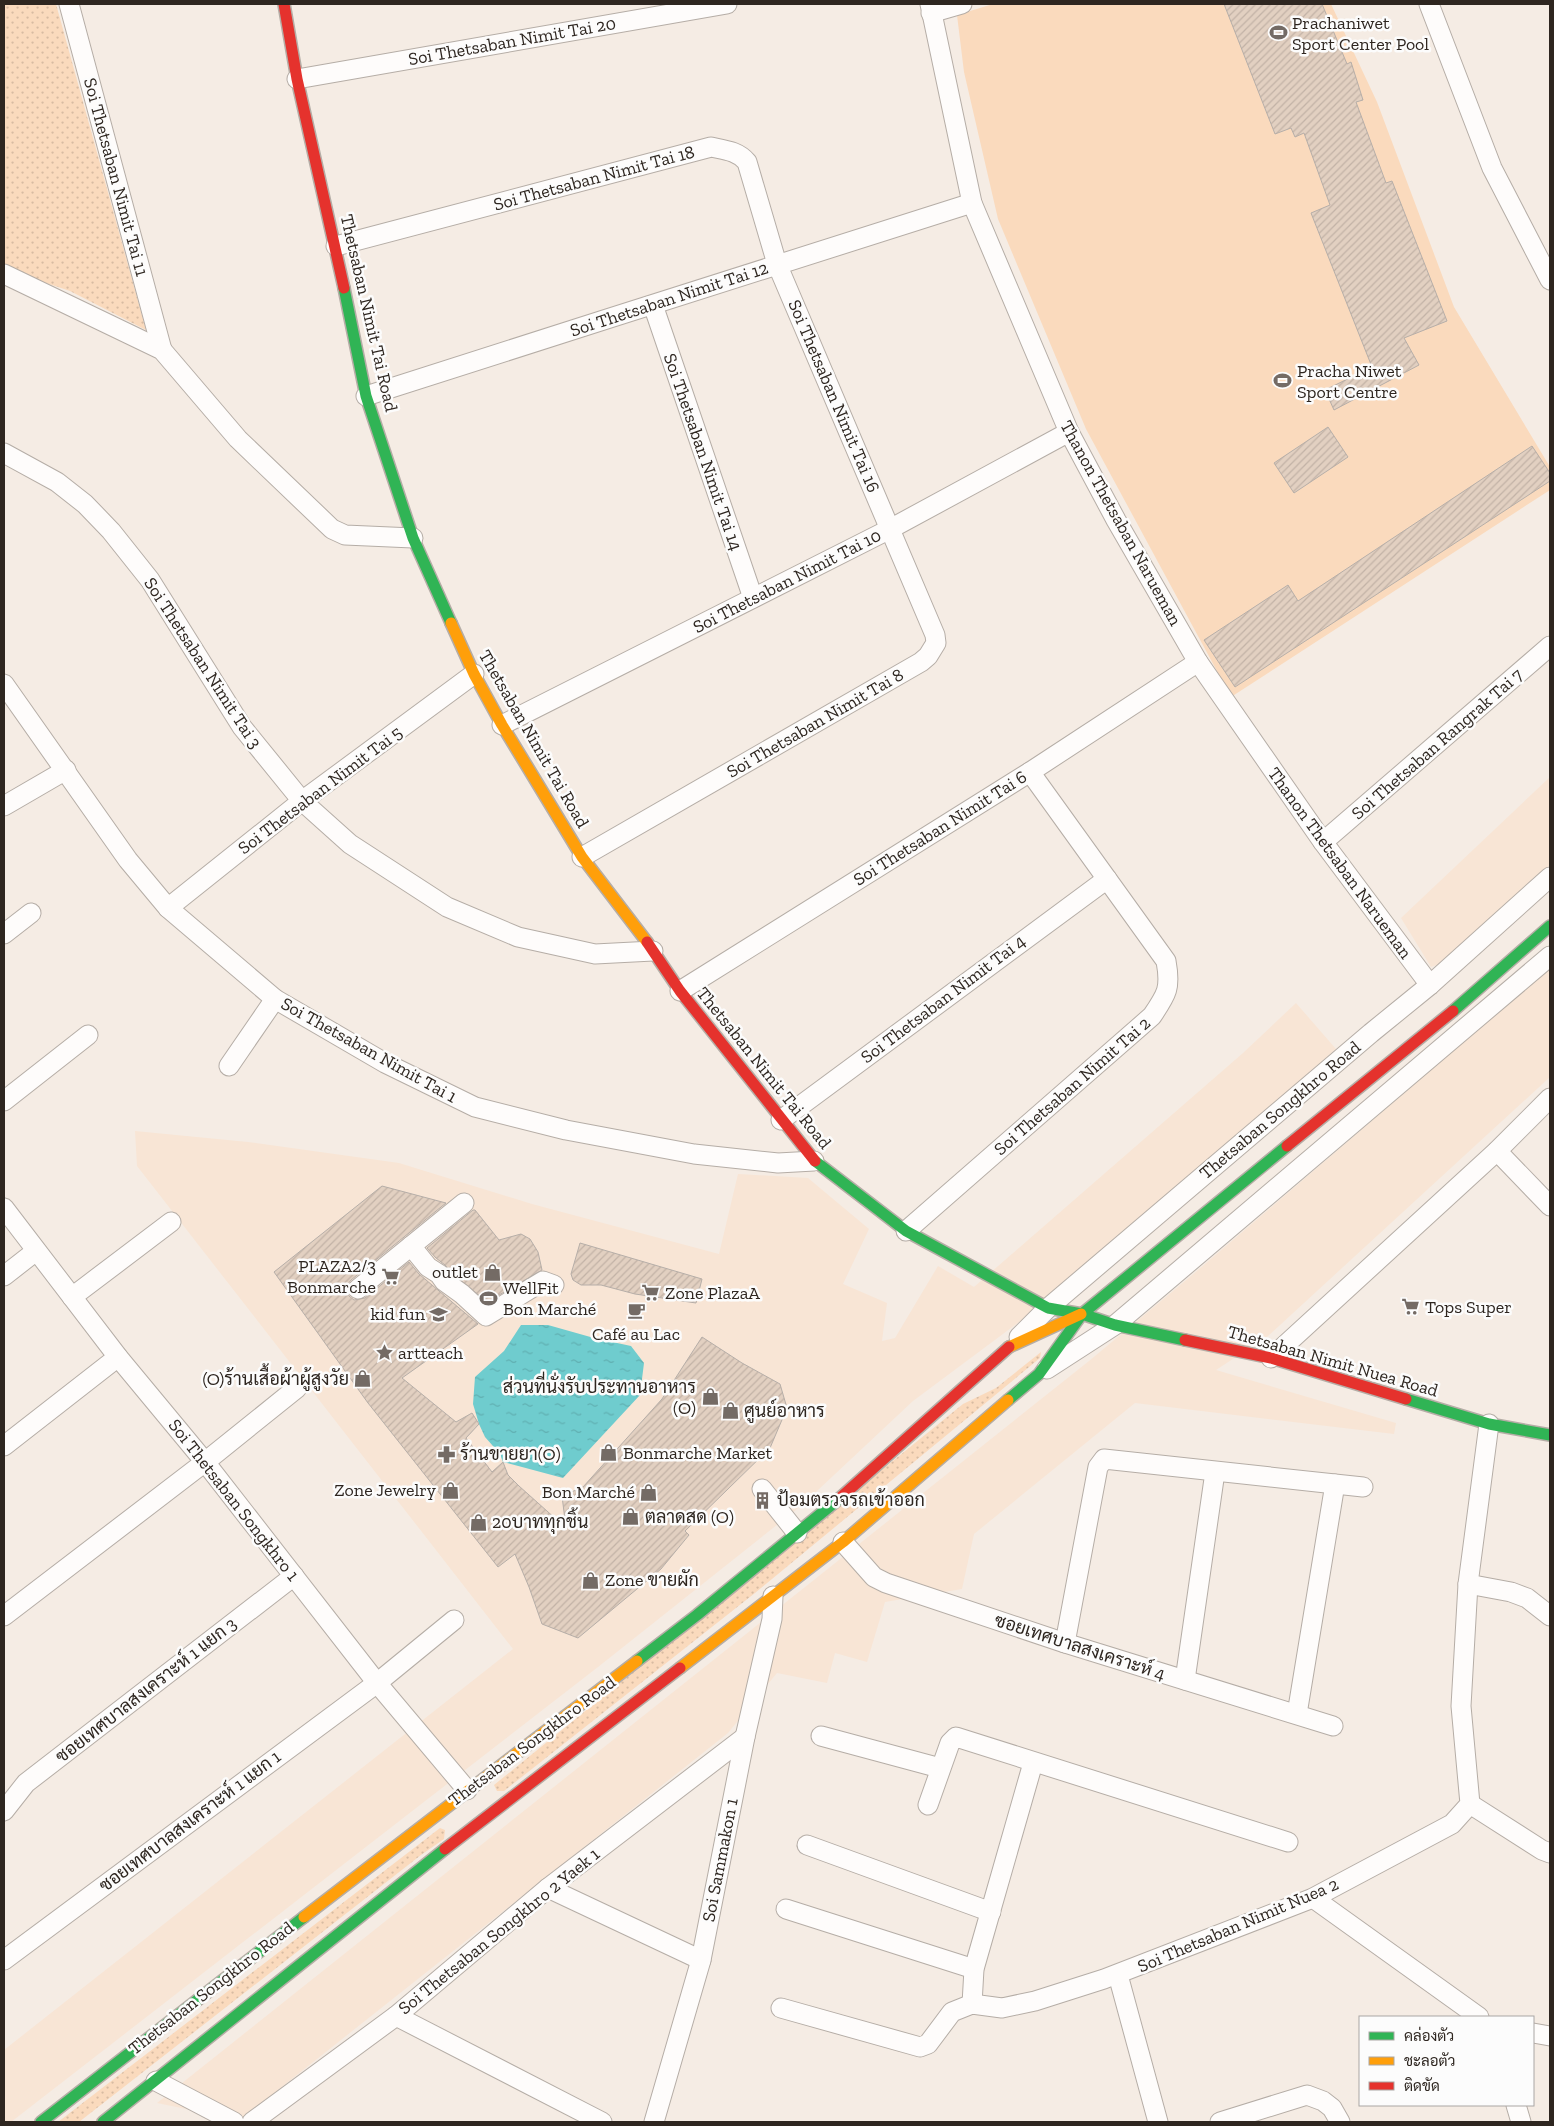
<svg xmlns="http://www.w3.org/2000/svg" width="1554" height="2126" viewBox="0 0 1554 2126" font-family="'Zilla Slab',Sarabun,serif">
<style>
.built{fill:#f8e5d5}
.green{fill:url(#green-dots)}
.pitch{fill:#fadabd}
.water{fill:url(#water-ripples)}
.building{fill:url(#building-hatch);stroke:#b6aea8}
.lines{fill:none;stroke-linecap:round;stroke-linejoin:round}
.street-casing{stroke:#b5ada6;stroke-width:21}
.fast-casing{stroke:#b5ada6;stroke-width:14}
.slow-casing{stroke:#b5ada6;stroke-width:14}
.jam-casing{stroke:#b5ada6;stroke-width:14}
.street{stroke:#fefcfb;stroke-width:19}
.fast{stroke:#30b455;stroke-width:11}
.slow{stroke:#ff9f0a;stroke-width:11}
.jam{stroke:#e5322d;stroke-width:11}
.labels{text-anchor:middle;dominant-baseline:central;stroke-width:5;stroke-linejoin:round;paint-order:stroke}
.poi-label{font-size:18px;fill:#2e2620;stroke:#fcfcfc;text-anchor:start}
.street-label{font-size:18px;fill:#2e2620;stroke:#fcfcfc}
</style>
<defs>
<pattern id="green-dots" width="8" height="8" patternUnits="userSpaceOnUse" patternTransform="scale(1.25)"><rect width="8" height="8" fill="#fadabd"/><path d="M2 2h.1M6 6h.1" fill="none" stroke="#d7bba2" stroke-width="1.8" stroke-linecap="round"/></pattern>
<pattern id="water-ripples" width="26" height="14" patternUnits="userSpaceOnUse" patternTransform="scale(1.25)"><rect width="26" height="14" fill="#6fccce"/><path d="M2 4q2-2 4 0t4 0M15 11q2-2 4 0t4 0" fill="none" stroke="#60afb1"/></pattern>
<pattern id="building-hatch" width="6" height="6" patternUnits="userSpaceOnUse" patternTransform="scale(1.25)"><rect width="6" height="6" fill="#e2d0c1"/><path d="M-1 1l2-2M0 6l6-6M5 7l2-2" fill="none" stroke="#c2b2a6"/></pattern>
</defs>
<rect width="100%" height="100%" fill="#f5ece4"/>
<g class="built">
<path d="M1550 777V865L1449 961 1431 967 1401 918Z"/>
<path d="M1550 968V1077L1268 1336 1216 1370 1396 1423 1394 1434 1135 1403 974 1534 962 1589 885 1602 867 1662 835 1653 827 1683 777 1673 728 1733 240 2120 157 2103 1089 1361 1191 1276Z"/>
<path d="M1296 1003 1336 1049 1070 1284 913 1401 802 1505 598 1667 11 2122H4V2050L513 1649 137 1166 135 1131 248 1142 399 1163 532 1204 719 1254 738 1174 808 1178 869 1229 843 1284 887 1303 882 1341 895 1338 938 1266 974 1287 1243 1053Z"/>
</g>
<g class="green">
<path d="M4 4H56L146 330 70 291 4 269Z"/>
<path d="M1041 1352 1040 1358 755 1593 504 1791H497L494 1785 963 1404 996 1388Z"/>
<path d="M440 1828 445 1830 444 1839 421 1855 79 2122H58Z"/>
</g>
<path class="pitch" d="M993 4H1331L1377 102 1454 307 1550 467V490L1231 697 1086 429 998 219 964 72 957 15Z"/>
<path class="water" d="M521 1325H548L594 1338 631 1346 644 1363 640 1395 563 1478 503 1462 500 1454 485 1437 479 1424 473 1404 475 1377 504 1351Z"/>
<g class="building">
<path d="M1224 4H1322L1347 64 1351 62 1363 100 1356 102 1386 183 1392 181 1447 321 1404 338 1419 365 1334 410 1325 390 1372 367 1311 213 1330 205 1304 133 1295 137 1291 128 1275 134Z"/>
<path d="M1328 427 1348 457 1294 493 1274 463Z"/>
<path d="M1532 446 1550 473V481L1235 687 1204 640 1288 585 1298 601Z"/>
<path d="M382 1186 446 1203 351 1280 347 1285 349 1296 354 1300 365 1298 409 1262 419 1274 478 1324 402 1378 456 1422 472 1413 479 1424 466 1438 492 1472 503 1462 508 1475 519 1486 566 1528 562 1496 583 1487 662 1399 702 1337 742 1363 780 1384 787 1408 770 1448 685 1531 689 1535 661 1569 578 1638 542 1624 529 1587 515 1554 498 1567 368 1403 274 1272Z"/>
<path d="M473 1210H475L499 1240 521 1234 530 1239 538 1252 542 1270 487 1302 452 1273 445 1265 436 1258 427 1248Z"/>
<path d="M580 1243 702 1279 696 1303 635 1294 601 1285H581L573 1280 571 1274Z"/>
</g>
<g class="lines">
<defs>
<g id="street">
<path d="M69 4 162 350"/>
<path d="M930 4 972 203 1069 432 1116 520 1198 662 1323 842 1430 985"/>
<path d="M1429 4 1492 168 1550 280"/>
<path d="M931 13 962 4"/>
<path d="M297 79 727 4"/>
<path d="M336 246 711 147C725 150 738 151 747 162L777 264 935 635 936 643 928 656 921 662 582 857"/>
<path d="M4 274 162 350 238 439 332 529 345 535 413 538"/>
<path d="M653 305 753 598"/>
<path d="M366 396C568 332 770 266 972 203"/>
<path d="M4 453 57 482 85 504 111 531 150 580 242 727 302 801 350 844 447 907 518 937 595 954 653 951"/>
<path d="M4 684 128 860 168 908 275 999 385 1063 475 1107 566 1130 694 1154 778 1163 814 1161"/>
<path d="M502 725 890 529 1069 432"/>
<path d="M4 806 66 770"/>
<path d="M1323 842 1550 646"/>
<path d="M168 908 302 801 474 674"/>
<path d="M4 934 31 913"/>
<path d="M680 991 1030 772 1198 662"/>
<path d="M229 1066 275 999"/>
<path d="M4 1101 88 1035"/>
<path d="M781 1120 1107 879"/>
<path d="M1497 1151 1550 1206"/>
<path d="M4 1208 118 1357 205 1462 377 1683 467 1790"/>
<path d="M906 1231 1152 1016C1167 994 1171 988 1166 961L1030 772"/>
<path d="M411 1246 428 1267 439 1274 444 1281 462 1294 486 1316 543 1281 554 1285"/>
<path d="M4 1276 36 1251"/>
<path d="M358 1289 464 1203"/>
<path d="M72 1297 171 1222"/>
<path d="M1019 1337 1048 1308 1371 1033 1430 985 1550 877"/>
<path d="M1271 1358 1497 1151 1550 1098"/>
<path d="M1047 1369 1115 1325 1550 956"/>
<path d="M4 1446 118 1357"/>
<path d="M762 1489 797 1533"/>
<path d="M843 1542 874 1577 886 1583 1065 1643 1333 1726"/>
<path d="M1468 1584 1511 1592 1527 1598 1550 1616"/>
<path d="M4 1616 205 1462 297 1388"/>
<path d="M1065 1643 1098 1467 1104 1459 1363 1487"/>
<path d="M1185 1680 1215 1472"/>
<path d="M1297 1714 1335 1484"/>
<path d="M821 1736 940 1768"/>
<path d="M1470 1804 1542 1850 1550 1853"/>
<path d="M928 1805 950 1743 956 1737 1288 1842"/>
<path d="M4 1811 26 1783 294 1576"/>
<path d="M807 1845 991 1912"/>
<path d="M548 1888 701 1960"/>
<path d="M1313 1898 1479 2017"/>
<path d="M786 1909 974 1969"/>
<path d="M4 1960 377 1683 454 1620"/>
<path d="M1118 1975 1158 2122"/>
<path d="M972 2004 974 1969 1033 1763"/>
<path d="M781 2008 920 2047 928 2044 952 2012 972 2004 1002 2008 1035 2001 1104 1979 1313 1898 1452 1824 1470 1804 1461 1706 1468 1584 1489 1424"/>
<path d="M396 2016 602 2122"/>
<path d="M1533 2033 1550 2036"/>
<path d="M156 2081 234 2122"/>
<path d="M1516 2105 1521 2122"/>
<path d="M252 2122 396 2016 548 1888 745 1737"/>
<path d="M654 2122 701 1960 745 1737 772 1619 773 1596"/>
<path d="M1220 2122 1307 2095 1323 2101 1332 2108 1340 2122"/>
</g>
<g id="fast">
<path d="M344 288 366 396 413 538 451 623"/>
<path d="M1453 1011 1550 926"/>
<path d="M815 1161 906 1231 1048 1308 1082 1314 1115 1325 1185 1340"/>
<path d="M1406 1399 1489 1424 1550 1435"/>
<path d="M1008 1400 1039 1374 1082 1314 1287 1146"/>
<path d="M637 1661 697 1615 840 1498"/>
<path d="M41 2122 304 1917"/>
<path d="M103 2122 445 1849"/>
</g>
<g id="slow">
<path d="M451 623 474 674 502 725 582 857 647 942"/>
<path d="M1009 1347 1081 1314"/>
<path d="M680 1668 843 1542 1008 1400"/>
<path d="M304 1917 637 1661"/>
</g>
<g id="jam">
<path d="M284 4 297 79 344 288"/>
<path d="M647 942 680 991 815 1161"/>
<path d="M1287 1146 1453 1011"/>
<path d="M1185 1340 1271 1358 1406 1399"/>
<path d="M840 1498 1009 1347"/>
<path d="M445 1849 680 1668"/>
</g>
</defs>
<use href="#street" class="street-casing"/>
<use href="#fast" class="fast-casing"/>
<use href="#slow" class="slow-casing"/>
<use href="#jam" class="jam-casing"/>
<use href="#street" class="street"/>
<use href="#fast" class="fast"/>
<use href="#slow" class="slow"/>
<use href="#jam" class="jam"/>
</g>
<defs>
<symbol id="stadium-bare" viewBox="-9 -9 18 18"><path d="M0-5a6.5 5 0 1 0 0 10a6.5 5 0 1 0 0-10ZM-3.5-1.8h7v3.6h-7Z" fill="#746b65" stroke="#fcfcfc" stroke-width="2.5" paint-order="stroke"/></symbol>
<symbol id="shop-bare" viewBox="-9 -9 18 18"><path d="M-5-2.5h2.3a2.7 3.5 0 0 1 5.4 0H5L5.5 6h-11ZM-1.5-2.5h3a1.5 2.3 0 0 0-3 0Z" fill="#746b65" stroke="#fcfcfc" stroke-width="2.5" paint-order="stroke"/></symbol>
<symbol id="supermarket-bare" viewBox="-9 -9 18 18"><path d="M-6-5.5h2.5l.6 2H6L4.5 2H-2.5L-4.4-4H-6ZM-1.5 3.2a1.3 1.3 0 1 0 .1 0ZM3 3.2a1.3 1.3 0 1 0 .1 0Z" fill="#746b65" stroke="#fcfcfc" stroke-width="2.5" paint-order="stroke"/></symbol>
<symbol id="cafe-bare" viewBox="-9 -9 18 18"><path d="M-5.5-4.5H6V0H3Q3 3.5 0 3.5H-2.5Q-5.5 3.5-5.5 0ZM3-3.2v2h1.7v-2ZM-6 4.5H4V6H-6Z" fill="#746b65" stroke="#fcfcfc" stroke-width="2.5" paint-order="stroke"/></symbol>
<symbol id="school-bare" viewBox="-9 -9 18 18"><path d="M0-5L7-2L0 1L-7-2ZM-4 1L0 2.5L4 1V4Q0 6-4 4Z" fill="#746b65" stroke="#fcfcfc" stroke-width="2.5" paint-order="stroke"/></symbol>
<symbol id="sight-bare" viewBox="-9 -9 18 18"><path d="M0-6L1.8-2.2L6-1.7L2.9 1.2L3.7 5.4L0 3.3L-3.7 5.4L-2.9 1.2L-6-1.7L-1.8-2.2Z" fill="#746b65" stroke="#fcfcfc" stroke-width="2.5" paint-order="stroke"/></symbol>
<symbol id="pharmacy-bare" viewBox="-9 -9 18 18"><path d="M-2-6h4v4h4v4h-4v4h-4v-4h-4v-4h4Z" fill="#746b65" stroke="#fcfcfc" stroke-width="2.5" paint-order="stroke"/></symbol>
<symbol id="building-bare" viewBox="-9 -9 18 18"><path d="M-4-6H4V6H1V3H-1V6H-4ZM-2.5-4.3h1.7v1.8h-1.7ZM.8-4.3h1.7v1.8H.8ZM-2.5-1h1.7V.8h-1.7ZM.8-1h1.7V.8H.8Z" fill="#746b65" stroke="#fcfcfc" stroke-width="2.5" paint-order="stroke"/></symbol>
</defs>
<g fill-rule="evenodd">
<use href="#stadium-bare" x="1266" y="20" width="25" height="25"/>
<use href="#stadium-bare" x="1270" y="368" width="25" height="25"/>
<use href="#shop-bare" x="480" y="1260" width="25" height="25"/>
<use href="#supermarket-bare" x="378" y="1264" width="25" height="25"/>
<use href="#supermarket-bare" x="638" y="1280" width="25" height="25"/>
<use href="#stadium-bare" x="476" y="1286" width="25" height="25"/>
<use href="#supermarket-bare" x="1398" y="1294" width="25" height="25"/>
<use href="#cafe-bare" x="624" y="1298" width="25" height="25"/>
<use href="#school-bare" x="426" y="1302" width="25" height="25"/>
<use href="#sight-bare" x="372" y="1340" width="25" height="25"/>
<use href="#shop-bare" x="350" y="1366" width="25" height="25"/>
<use href="#shop-bare" x="698" y="1384" width="25" height="25"/>
<use href="#shop-bare" x="718" y="1398" width="25" height="25"/>
<use href="#shop-bare" x="596" y="1440" width="25" height="25"/>
<use href="#pharmacy-bare" x="434" y="1442" width="25" height="25"/>
<use href="#shop-bare" x="438" y="1478" width="25" height="25"/>
<use href="#shop-bare" x="636" y="1480" width="25" height="25"/>
<use href="#building-bare" x="750" y="1488" width="25" height="25"/>
<use href="#shop-bare" x="618" y="1504" width="25" height="25"/>
<use href="#shop-bare" x="466" y="1510" width="25" height="25"/>
<use href="#shop-bare" x="578" y="1568" width="25" height="25"/>
</g>
<g class="labels">
<g class="poi-label">
<text x="1292" y="23">Prachaniwet<tspan x="1292" dy="21">Sport Center Pool</tspan></text>
<text x="1297" y="371">Pracha Niwet<tspan x="1297" dy="21">Sport Centre</tspan></text>
<text x="376" y="1266" text-anchor="end">PLAZA2/3<tspan x="376" dy="21">Bonmarche</tspan></text>
<text x="478" y="1272" text-anchor="end">outlet</text>
<text x="503" y="1288">WellFit<tspan x="503" dy="21">Bon Marché</tspan></text>
<text x="665" y="1293">Zone PlazaA</text>
<text x="1425" y="1307">Tops Super</text>
<text x="425" y="1314" text-anchor="end">kid fun</text>
<text x="636" y="1334" text-anchor="middle">Café au Lac</text>
<text x="398" y="1353">artteach</text>
<text x="349" y="1379" text-anchor="end">(O)ร้านเสื้อผ้าผู้สูงวัย</text>
<text x="696" y="1387" text-anchor="end">ส่วนที่นั่งรับประทานอาหาร<tspan x="696" dy="21">(O)</tspan></text>
<text x="744" y="1411">ศูนย์อาหาร</text>
<text x="623" y="1453">Bonmarche Market</text>
<text x="460" y="1454">ร้านขายยา(O)</text>
<text x="436" y="1490" text-anchor="end">Zone Jewelry</text>
<text x="635" y="1492" text-anchor="end">Bon Marché</text>
<text x="777" y="1500">ป้อมตรวจรถเข้าออก</text>
<text x="645" y="1517">ตลาดสด (O)</text>
<text x="492" y="1522">20บาททุกชิ้น</text>
<text x="605" y="1580">Zone ขายผัก</text>
</g>
<g class="street-label">
<text transform="translate(512 41) rotate(-10)">Soi Thetsaban Nimit Tai 20</text>
<text transform="translate(116 177) rotate(75)">Soi Thetsaban Nimit Tai 11</text>
<text transform="translate(594 178) rotate(-15)">Soi Thetsaban Nimit Tai 18</text>
<text transform="translate(669 299) rotate(-18)">Soi Thetsaban Nimit Tai 12</text>
<text transform="translate(369 313) rotate(77)">Thetsaban Nimit Tai Road</text>
<text transform="translate(834 396) rotate(67)">Soi Thetsaban Nimit Tai 16</text>
<text transform="translate(703 452) rotate(71)">Soi Thetsaban Nimit Tai 14</text>
<text transform="translate(1121 523) rotate(61)">Thanon Thetsaban Narueman</text>
<text transform="translate(787 581) rotate(-27)">Soi Thetsaban Nimit Tai 10</text>
<text transform="translate(203 663) rotate(57)">Soi Thetsaban Nimit Tai 3</text>
<text transform="translate(815 723) rotate(-30)">Soi Thetsaban Nimit Tai 8</text>
<text transform="translate(534 739) rotate(60)">Thetsaban Nimit Tai Road</text>
<text transform="translate(1437 744) rotate(-41)">Soi Thetsaban Rangrak Tai 7</text>
<text transform="translate(320 790) rotate(-37)">Soi Thetsaban Nimit Tai 5</text>
<text transform="translate(940 828) rotate(-32)">Soi Thetsaban Nimit Tai 6</text>
<text transform="translate(1340 863) rotate(54)">Thanon Thetsaban Narueman</text>
<text transform="translate(943 999) rotate(-37)">Soi Thetsaban Nimit Tai 4</text>
<text transform="translate(369 1050) rotate(29)">Soi Thetsaban Nimit Tai 1</text>
<text transform="translate(764 1068) rotate(51)">Thetsaban Nimit Tai Road</text>
<text transform="translate(1072 1086) rotate(-41)">Soi Thetsaban Nimit Tai 2</text>
<text transform="translate(1280 1110) rotate(-40)">Thetsaban Songkhro Road</text>
<text transform="translate(1333 1361) rotate(16)">Thetsaban Nimit Nuea Road</text>
<text transform="translate(234 1500) rotate(52)">Soi Thetsaban Songkhro 1</text>
<text transform="translate(1080 1647) rotate(18)">ซอยเทศบาลสงเคราะห์ 4</text>
<text transform="translate(146 1690) rotate(-38)">ซอยเทศบาลสงเคราะห์ 1 แยก 3</text>
<text transform="translate(532 1741) rotate(-37)">Thetsaban Songkhro Road</text>
<text transform="translate(190 1821) rotate(-37)">ซอยเทศบาลสงเคราะห์ 1 แยก 1</text>
<text transform="translate(720 1860) rotate(-79)">Soi Sammakon 1</text>
<text transform="translate(1238 1925) rotate(-23)">Soi Thetsaban Nimit Nuea 2</text>
<text transform="translate(499 1931) rotate(-39)">Soi Thetsaban Songkhro 2 Yaek 1</text>
<text transform="translate(211 1988) rotate(-38)">Thetsaban Songkhro Road</text>
</g>
</g>
<rect width="1554" height="2126" fill="none" stroke="#2e2620" stroke-width="10"/>
<rect x="1359" y="2016" width="175" height="90" fill="#fcfcfc" stroke="#aaa6a4"/>
<rect x="1369" y="2032" width="25" height="8" fill="#30b455" stroke="#aaa6a4"/>
<text x="1404" y="2041" font-size="15" fill="#2e2620">คล่องตัว</text>
<rect x="1369" y="2057" width="25" height="8" fill="#ff9f0a" stroke="#aaa6a4"/>
<text x="1404" y="2066" font-size="15" fill="#2e2620">ชะลอตัว</text>
<rect x="1369" y="2082" width="25" height="8" fill="#e5322d" stroke="#aaa6a4"/>
<text x="1404" y="2091" font-size="15" fill="#2e2620">ติดขัด</text>
</svg>
